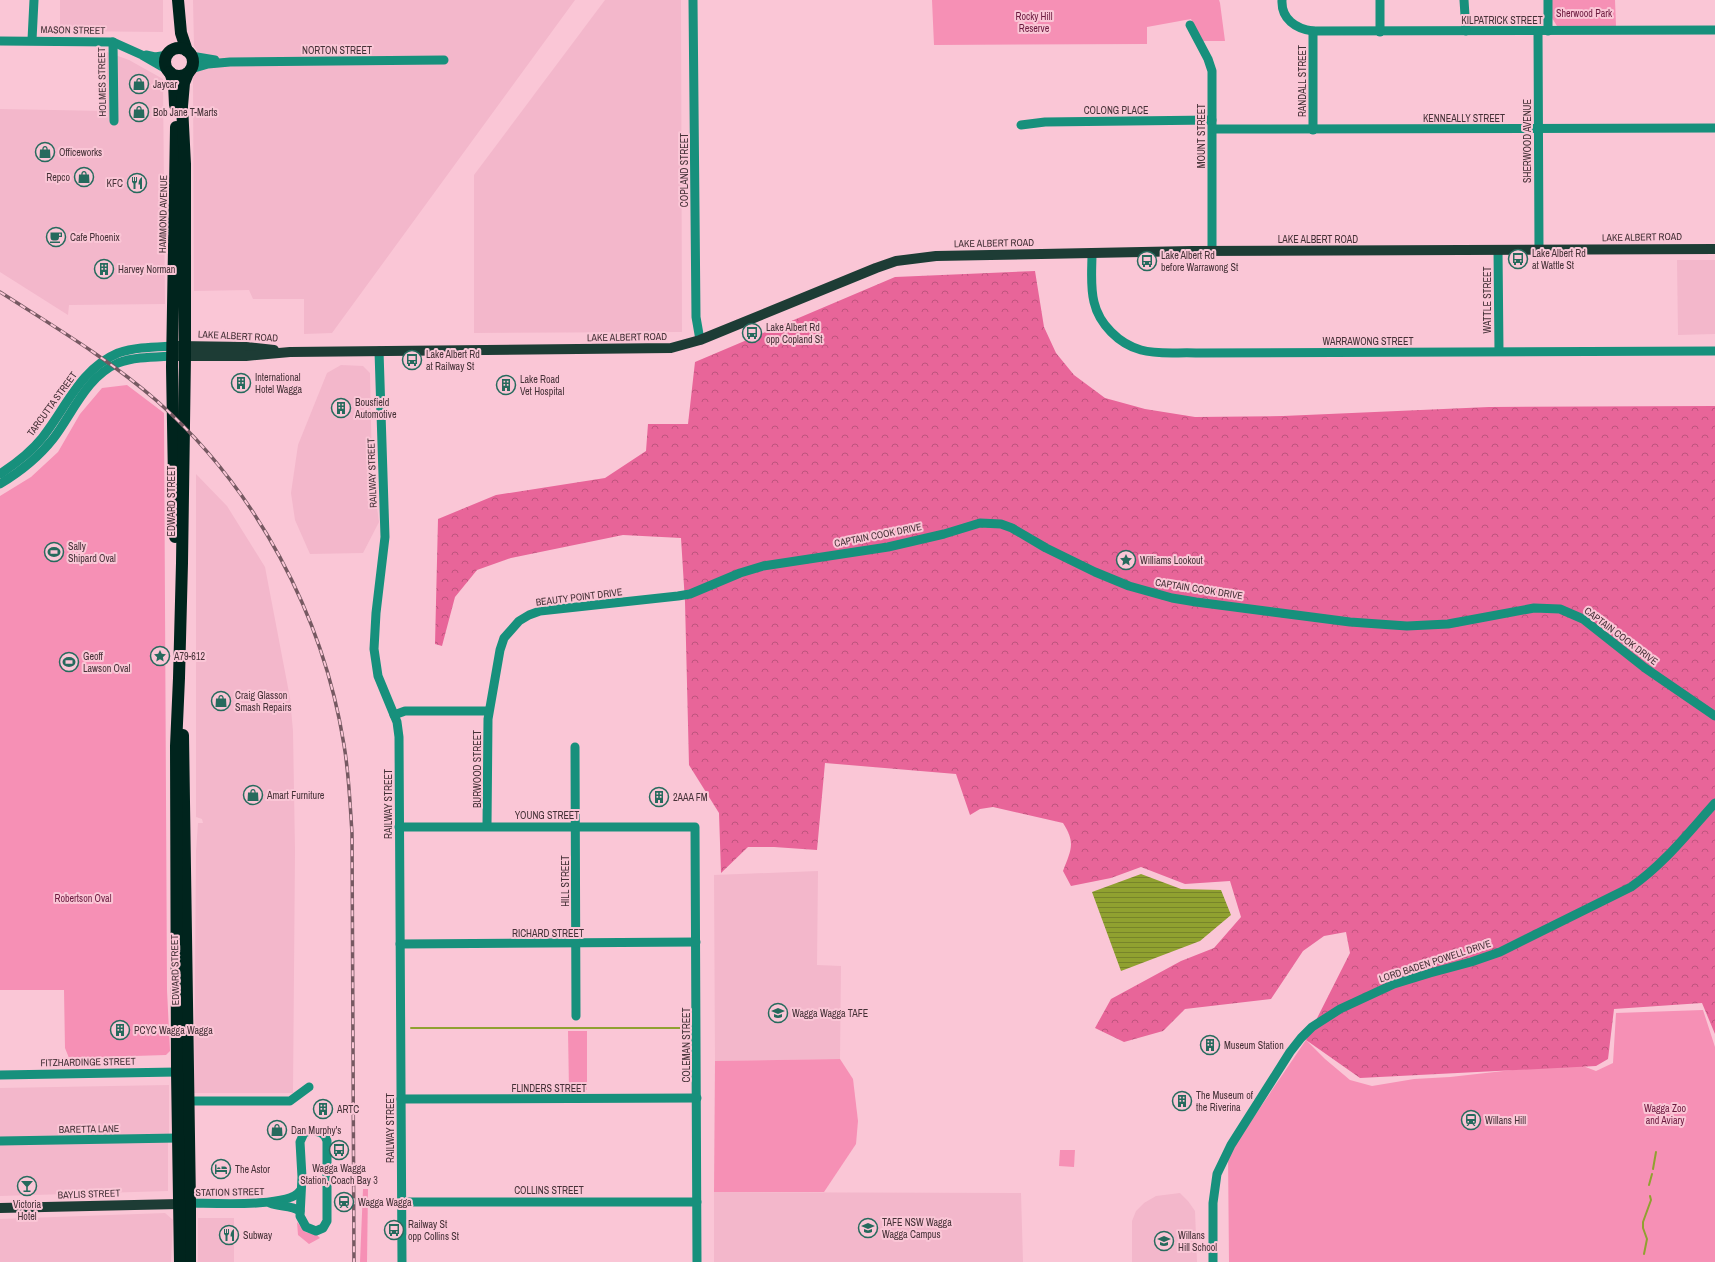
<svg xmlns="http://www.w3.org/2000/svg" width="1715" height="1262" viewBox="0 0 1715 1262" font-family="'Archivo Narrow',sans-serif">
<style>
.built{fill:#f3b7cb}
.green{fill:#f690b5}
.forest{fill:url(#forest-crowns)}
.water{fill:url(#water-rules)}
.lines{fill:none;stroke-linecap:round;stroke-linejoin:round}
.stream{stroke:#90a130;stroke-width:2}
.minor{stroke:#17907c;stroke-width:9}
.major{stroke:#1d3c35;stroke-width:10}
.highway{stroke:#00241d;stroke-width:12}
.rail-casing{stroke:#765962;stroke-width:3.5}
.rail{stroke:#fac6d6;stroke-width:2;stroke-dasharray:6;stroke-linecap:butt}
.labels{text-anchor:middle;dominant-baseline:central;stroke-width:4;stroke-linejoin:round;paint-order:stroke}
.park-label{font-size:10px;fill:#6b193e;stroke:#fac6d6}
.street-label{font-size:10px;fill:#453137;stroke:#fac6d6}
.poi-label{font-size:10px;fill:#453137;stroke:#fac6d6;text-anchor:start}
</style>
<defs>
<pattern id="forest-crowns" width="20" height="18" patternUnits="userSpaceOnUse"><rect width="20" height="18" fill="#e86599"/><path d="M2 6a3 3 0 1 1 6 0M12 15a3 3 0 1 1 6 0" fill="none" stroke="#be547e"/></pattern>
<pattern id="water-rules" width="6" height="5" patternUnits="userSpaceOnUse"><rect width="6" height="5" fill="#90a130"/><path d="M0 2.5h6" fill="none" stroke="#77842a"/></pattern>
</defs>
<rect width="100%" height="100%" fill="#fac6d6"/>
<g class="built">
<path d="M60 0H163V32L60 31Z"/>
<path d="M193 0H575L332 333 304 334V299H253L249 290 194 291 193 75 196 72 197 51 194 46Z"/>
<path d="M605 0H681L682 332 474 333V175Z"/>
<path d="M104 51 129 60 163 79 165 304 69 305 68 315 0 272V109L105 111Z"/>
<path d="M1677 260H1715V334L1678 335Z"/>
<path d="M341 365 363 366 370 373 372 471 379 522 363 553 310 554 295 520 291 493 298 445 327 373Z"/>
<path d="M196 474 227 506 265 567 290 698 293 731 295 851 293 1093H194L196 851 198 823H203L202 819 196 817Z"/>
<path d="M818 871 817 965 841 966 840 1059 715 1061 714 875Z"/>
<path d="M169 1085V1136L0 1138V1088Z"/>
<path d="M168 1140V1191L0 1196V1143Z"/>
<path d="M714 1192 1021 1193 1023 1262H714Z"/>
<path d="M1180 1193 1188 1201 1195 1211 1197 1262H1132V1221L1136 1211 1144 1203 1156 1196Z"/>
<path d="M165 1213 173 1220 171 1262H0V1219Z"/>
<rect x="198" y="1218" width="36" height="44"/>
</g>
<g class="green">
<path d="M932 0H1219L1220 3 1225 41H1202L1191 19 1147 27V44L934 45Z"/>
<path d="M1552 0H1615L1616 26H1557L1552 18Z"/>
<path d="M127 385 164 413 167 990 170 1051 166 1055 69 1058 65 1048 64 990H0V496L31 477 58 452 80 414 102 388Z"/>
<path d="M1703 1010 1715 1047V1262H1229L1228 1155 1306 1040 1325 1059 1350 1080 1372 1086 1414 1079 1450 1077 1575 1063 1596 1071 1613 1063 1616 1013Z"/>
<path d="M568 1031H587V1090H569Z"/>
<path d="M840 1059 853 1079 858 1121 856 1144 824 1192H714L715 1061Z"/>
<path d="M1060 1150H1075L1074 1167 1059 1166Z"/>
<path d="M363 1189H368L367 1262H360Z"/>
<path d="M297 1222 305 1232 317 1235 320 1238 309 1244 298 1235Z"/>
</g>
<path class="forest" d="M1035 271 1044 327 1056 353 1074 375 1105 398 1145 409 1195 417 1283 416 1489 407 1715 406V1034L1702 1003 1614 1009 1608 1059 1596 1066 1360 1078 1306 1040 1350 953 1346 932 1324 936 1303 951 1271 999 1185 1009 1163 1031 1124 1042 1095 1028 1111 999 1181 961 1214 948 1241 917 1230 881 1185 884 1141 867 1111 878 1071 886 1063 871C1071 850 1076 843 1063 823L993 807 980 809 970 815 956 774 825 763 817 850 774 847H748L721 873 719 813 689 765 685 602 681 538 623 535 511 558 477 570 455 597 442 646 435 644 438 519 496 495 605 478 646 451 648 424H688L695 362 895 277Z"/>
<path class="water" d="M1141 874 1181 889 1221 890 1231 915 1200 941 1121 971 1092 892Z"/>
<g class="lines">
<g class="stream">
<path d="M411 1028H685"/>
<path d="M1653 1169 1656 1152"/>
<path d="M1649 1185 1652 1174"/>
<path d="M1644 1254 1647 1239 1643 1228V1222L1651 1200 1650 1196"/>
</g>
<g class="minor">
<path d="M693 0 696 317 700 340"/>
<path d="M1282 0C1281 19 1296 29 1313 31L1715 30"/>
<path d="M1380 0V32"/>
<path d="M1464 0 1466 31"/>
<path d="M1548 0V31"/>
<path d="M1190 25 1208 59 1212 71V251"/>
<path d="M1538 31 1539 250"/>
<path d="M32 40 34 0"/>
<path d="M0 41 113 42 142 55 168 70"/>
<path d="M113 42 114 121"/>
<path d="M146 55 155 57 168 55"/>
<path d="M191 56 215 60"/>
<path d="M191 69 208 64 230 62 444 60"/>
<path d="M1021 125 1045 122 1212 120"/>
<path d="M1213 129 1715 128"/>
<path d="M1313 130V31"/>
<path d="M1498 250 1499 351"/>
<path d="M1092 253C1092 269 1090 286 1094 302 1099 324 1119 344 1141 350 1158 355 1179 352 1196 353L1715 351"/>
<path d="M379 351 385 537 376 613 374 649 378 676 397 722 399 737 402 1262"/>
<path d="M0 474C15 464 30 453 42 438 66 408 80 369 118 353 136 347 155 347 173 346"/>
<path d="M0 484C20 472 38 458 53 439 73 413 86 377 118 363 134 357 154 357 172 356"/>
<path d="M394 715 405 711H488"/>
<path d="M575 747 576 1016"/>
<path d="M487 826 488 719 500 650 504 638 519 621 529 615 540 611 678 596 690 594 740 573 763 566 888 547 944 534 980 523 1001 524 1012 528 1046 548 1095 572 1129 586 1172 598 1196 602 1350 622 1407 626 1448 624 1534 608 1560 609 1583 619 1645 668 1715 716"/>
<path d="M399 827H695L697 1262"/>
<path d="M400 944 696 942"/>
<path d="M0 1075 177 1072"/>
<path d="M401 1099 697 1098"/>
<path d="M189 1101H290L309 1087"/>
<path d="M309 1131C318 1131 325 1132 327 1141V1221L323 1228 316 1231 306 1227 300 1216 302 1177 300 1142 304 1133Z"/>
<path d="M0 1141 178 1138"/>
<path d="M402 1202H697"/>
<path d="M190 1203C212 1203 289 1208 300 1191"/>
<path d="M270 1203C280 1207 291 1205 300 1211"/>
<path d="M1213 1262V1203L1217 1174 1231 1145 1290 1052 1301 1038 1312 1027 1340 1009 1394 984 1430 973 1471 962 1500 952 1631 887C1664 864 1688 833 1715 803"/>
</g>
<g class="major">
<path d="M178 346 246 347 274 350"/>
<path d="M178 356H246L290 352 671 348 700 340 876 268 896 261 936 256 1192 251 1715 249"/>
<path d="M0 1208 179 1204"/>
</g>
<g class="highway">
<path d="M178 0 181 33 187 51"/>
<circle cx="179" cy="62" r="14"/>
<path d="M170 72 174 84 175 105"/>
<path d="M175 537 172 367 176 127"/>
<path d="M183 735 190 1203V1262"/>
<path d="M180 1262 177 1072 176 746 179 678 182 563 185 356V164L182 106 184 83 188 73"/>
</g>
<defs>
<path id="rail" d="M0 292C53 326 109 359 157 401 256 489 323 614 344 745 349 774 350 804 352 833L354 1262"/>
</defs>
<use href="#rail" class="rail-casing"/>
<use href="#rail" class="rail"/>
</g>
<defs>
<symbol id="shop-ring" viewBox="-11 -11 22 22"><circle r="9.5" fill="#fac6d6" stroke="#266a5d" stroke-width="1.5"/><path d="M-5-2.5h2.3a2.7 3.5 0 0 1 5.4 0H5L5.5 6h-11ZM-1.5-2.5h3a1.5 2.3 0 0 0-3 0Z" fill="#266a5d"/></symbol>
<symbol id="restaurant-ring" viewBox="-11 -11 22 22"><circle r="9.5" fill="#fac6d6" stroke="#266a5d" stroke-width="1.5"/><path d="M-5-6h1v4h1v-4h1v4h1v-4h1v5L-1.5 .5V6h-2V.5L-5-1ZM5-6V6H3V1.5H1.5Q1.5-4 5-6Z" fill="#266a5d"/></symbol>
<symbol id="cafe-ring" viewBox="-11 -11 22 22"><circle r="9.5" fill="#fac6d6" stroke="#266a5d" stroke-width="1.5"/><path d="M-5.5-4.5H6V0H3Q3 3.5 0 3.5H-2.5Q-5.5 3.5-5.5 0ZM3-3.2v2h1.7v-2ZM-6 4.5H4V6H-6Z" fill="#266a5d"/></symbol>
<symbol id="bus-ring" viewBox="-11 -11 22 22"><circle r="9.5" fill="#fac6d6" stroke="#266a5d" stroke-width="1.5"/><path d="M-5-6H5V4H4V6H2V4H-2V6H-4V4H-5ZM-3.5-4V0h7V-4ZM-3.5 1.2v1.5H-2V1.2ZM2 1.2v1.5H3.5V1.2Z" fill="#266a5d"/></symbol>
<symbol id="building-ring" viewBox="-11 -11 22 22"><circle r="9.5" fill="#fac6d6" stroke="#266a5d" stroke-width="1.5"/><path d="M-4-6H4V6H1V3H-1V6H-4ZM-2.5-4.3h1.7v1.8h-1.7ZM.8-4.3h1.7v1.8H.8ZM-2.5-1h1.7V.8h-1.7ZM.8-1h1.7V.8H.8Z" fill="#266a5d"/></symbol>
<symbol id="stadium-ring" viewBox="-11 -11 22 22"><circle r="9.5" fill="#fac6d6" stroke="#266a5d" stroke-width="1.5"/><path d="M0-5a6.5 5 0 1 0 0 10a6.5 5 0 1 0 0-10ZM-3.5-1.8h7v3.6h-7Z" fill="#266a5d"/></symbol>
<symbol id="sight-ring" viewBox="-11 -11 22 22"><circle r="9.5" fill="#fac6d6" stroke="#266a5d" stroke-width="1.5"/><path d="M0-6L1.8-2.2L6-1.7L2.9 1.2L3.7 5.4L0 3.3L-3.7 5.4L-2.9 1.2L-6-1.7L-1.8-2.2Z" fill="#266a5d"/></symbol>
<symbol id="university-ring" viewBox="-11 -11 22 22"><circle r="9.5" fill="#fac6d6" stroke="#266a5d" stroke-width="1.5"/><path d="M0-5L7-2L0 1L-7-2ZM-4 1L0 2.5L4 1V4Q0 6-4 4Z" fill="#266a5d"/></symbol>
<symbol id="station-ring" viewBox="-11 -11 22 22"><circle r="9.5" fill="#fac6d6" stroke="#266a5d" stroke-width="1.5"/><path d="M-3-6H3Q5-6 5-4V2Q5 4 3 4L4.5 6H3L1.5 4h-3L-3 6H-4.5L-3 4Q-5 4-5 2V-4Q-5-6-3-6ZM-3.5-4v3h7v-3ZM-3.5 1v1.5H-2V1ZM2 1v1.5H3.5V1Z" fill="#266a5d"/></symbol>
<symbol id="hotel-ring" viewBox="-11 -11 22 22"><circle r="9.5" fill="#fac6d6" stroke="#266a5d" stroke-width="1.5"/><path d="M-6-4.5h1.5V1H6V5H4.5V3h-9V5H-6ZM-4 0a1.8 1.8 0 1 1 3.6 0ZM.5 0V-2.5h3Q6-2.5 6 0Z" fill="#266a5d"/></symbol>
<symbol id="bar-ring" viewBox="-11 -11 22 22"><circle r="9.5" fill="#fac6d6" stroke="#266a5d" stroke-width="1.5"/><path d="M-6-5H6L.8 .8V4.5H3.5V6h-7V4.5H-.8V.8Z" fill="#266a5d"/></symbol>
<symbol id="school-ring" viewBox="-11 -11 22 22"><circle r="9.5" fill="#fac6d6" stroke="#266a5d" stroke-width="1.5"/><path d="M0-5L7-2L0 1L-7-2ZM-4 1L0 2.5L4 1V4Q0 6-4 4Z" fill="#266a5d"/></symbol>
</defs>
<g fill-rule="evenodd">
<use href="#shop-ring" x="128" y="73" width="22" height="22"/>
<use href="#shop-ring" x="128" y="101" width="22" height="22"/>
<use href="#shop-ring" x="34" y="141" width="22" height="22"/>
<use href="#shop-ring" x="73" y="166" width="22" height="22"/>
<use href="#restaurant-ring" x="126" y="172" width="22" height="22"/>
<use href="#cafe-ring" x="45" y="226" width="22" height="22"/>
<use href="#bus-ring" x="1507" y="248" width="22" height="22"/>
<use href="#bus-ring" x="1136" y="250" width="22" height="22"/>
<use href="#building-ring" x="93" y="258" width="22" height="22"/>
<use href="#bus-ring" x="741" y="322" width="22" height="22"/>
<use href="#bus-ring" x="401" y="349" width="22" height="22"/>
<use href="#building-ring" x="230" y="372" width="22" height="22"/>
<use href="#building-ring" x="495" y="374" width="22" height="22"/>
<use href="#building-ring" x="330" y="397" width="22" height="22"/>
<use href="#stadium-ring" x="43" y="541" width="22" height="22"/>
<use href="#sight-ring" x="1115" y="549" width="22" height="22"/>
<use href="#sight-ring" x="149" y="645" width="22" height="22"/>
<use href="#stadium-ring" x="58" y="651" width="22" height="22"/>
<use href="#shop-ring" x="210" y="690" width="22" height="22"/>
<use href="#shop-ring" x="242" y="784" width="22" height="22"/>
<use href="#building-ring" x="648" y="786" width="22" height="22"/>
<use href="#university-ring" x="767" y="1002" width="22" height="22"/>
<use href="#building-ring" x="109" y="1019" width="22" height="22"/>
<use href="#building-ring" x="1199" y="1034" width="22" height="22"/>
<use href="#building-ring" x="1171" y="1090" width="22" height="22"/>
<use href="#building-ring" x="312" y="1098" width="22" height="22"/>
<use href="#station-ring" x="1460" y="1109" width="22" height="22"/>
<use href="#shop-ring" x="266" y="1119" width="22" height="22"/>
<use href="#bus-ring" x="328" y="1139" width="22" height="22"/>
<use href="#hotel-ring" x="210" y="1158" width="22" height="22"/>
<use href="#bar-ring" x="16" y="1175" width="22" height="22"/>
<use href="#station-ring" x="333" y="1191" width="22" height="22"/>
<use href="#university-ring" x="857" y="1217" width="22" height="22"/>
<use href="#bus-ring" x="383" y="1219" width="22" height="22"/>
<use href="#restaurant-ring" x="218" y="1224" width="22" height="22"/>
<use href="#school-ring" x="1153" y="1230" width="22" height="22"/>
</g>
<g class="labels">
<g class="park-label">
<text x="1584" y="13">Sherwood Park</text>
<text x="1034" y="16">Rocky Hill<tspan x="1034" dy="12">Reserve</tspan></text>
<text x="83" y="898">Robertson Oval</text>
<text x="1665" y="1108">Wagga Zoo<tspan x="1665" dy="12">and Aviary</tspan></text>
</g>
<g class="street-label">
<text x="1502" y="20">KILPATRICK STREET</text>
<text transform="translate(73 30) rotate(1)">MASON STREET</text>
<text x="337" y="50">NORTON STREET</text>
<text transform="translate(1302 81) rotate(-90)">RANDALL STREET</text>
<text transform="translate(102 82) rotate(-91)">HOLMES STREET</text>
<text x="1116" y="110">COLONG PLACE</text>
<text x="1464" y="118">KENNEALLY STREET</text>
<text transform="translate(1201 136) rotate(-90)">MOUNT STREET</text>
<text transform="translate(1527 141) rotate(-90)">SHERWOOD AVENUE</text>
<text transform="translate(684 170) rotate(-90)">COPLAND STREET</text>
<text transform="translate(163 214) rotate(-89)">HAMMOND AVENUE</text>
<text transform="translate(1642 237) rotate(-1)">LAKE ALBERT ROAD</text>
<text x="1318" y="239">LAKE ALBERT ROAD</text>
<text transform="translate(994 243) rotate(-1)">LAKE ALBERT ROAD</text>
<text transform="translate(1487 300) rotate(-90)">WATTLE STREET</text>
<text transform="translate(238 336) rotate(3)">LAKE ALBERT ROAD</text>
<text transform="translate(627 337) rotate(-1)">LAKE ALBERT ROAD</text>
<text x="1368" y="341">WARRAWONG STREET</text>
<text transform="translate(52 404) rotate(-54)">TARCUTTA STREET</text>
<text transform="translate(372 473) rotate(-92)">RAILWAY STREET</text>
<text transform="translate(171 501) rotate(-90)">EDWARD STREET</text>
<text transform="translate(878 535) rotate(-11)">CAPTAIN COOK DRIVE</text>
<text transform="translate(1199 589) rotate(9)">CAPTAIN COOK DRIVE</text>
<text transform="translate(579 597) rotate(-7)">BEAUTY POINT DRIVE</text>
<text transform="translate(1621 636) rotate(37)">CAPTAIN COOK DRIVE</text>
<text transform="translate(477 769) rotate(-90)">BURWOOD STREET</text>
<text transform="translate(388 804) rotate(-90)">RAILWAY STREET</text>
<text x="547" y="815">YOUNG STREET</text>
<text transform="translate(565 881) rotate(-90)">HILL STREET</text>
<text x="548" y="933">RICHARD STREET</text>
<text transform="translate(1435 961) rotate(-18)">LORD BADEN POWELL DRIVE</text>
<text transform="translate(175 970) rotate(-91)">EDWARD STREET</text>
<text transform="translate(686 1045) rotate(-90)">COLEMAN STREET</text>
<text transform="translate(88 1062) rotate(-1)">FITZHARDINGE STREET</text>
<text x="549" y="1088">FLINDERS STREET</text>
<text transform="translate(390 1128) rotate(-90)">RAILWAY STREET</text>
<text transform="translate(89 1129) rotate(-1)">BARETTA LANE</text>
<text x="549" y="1190">COLLINS STREET</text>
<text transform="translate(230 1192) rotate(-1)">STATION STREET</text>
<text transform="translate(89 1194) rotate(-2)">BAYLIS STREET</text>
</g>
<g class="poi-label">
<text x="153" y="84">Jaycar</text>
<text x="153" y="112">Bob Jane T-Marts</text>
<text x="59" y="152">Officeworks</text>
<text x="70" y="177" text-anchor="end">Repco</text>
<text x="123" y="183" text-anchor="end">KFC</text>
<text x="70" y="237">Cafe Phoenix</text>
<text x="1532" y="253">Lake Albert Rd<tspan x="1532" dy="12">at Wattle St</tspan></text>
<text x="1161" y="255">Lake Albert Rd<tspan x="1161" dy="12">before Warrawong St</tspan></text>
<text x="118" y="269">Harvey Norman</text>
<text x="766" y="327">Lake Albert Rd<tspan x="766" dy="12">opp Copland St</tspan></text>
<text x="426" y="354">Lake Albert Rd<tspan x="426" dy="12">at Railway St</tspan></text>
<text x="255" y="377">International<tspan x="255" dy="12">Hotel Wagga</tspan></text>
<text x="520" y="379">Lake Road<tspan x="520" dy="12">Vet Hospital</tspan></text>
<text x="355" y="402">Bousfield<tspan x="355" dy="12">Automotive</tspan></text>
<text x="68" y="546">Sally<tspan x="68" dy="12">Shipard Oval</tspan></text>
<text x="1140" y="560">Williams Lookout</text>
<text x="83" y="656">Geoff<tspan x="83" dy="12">Lawson Oval</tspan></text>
<text x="174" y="656">A79-612</text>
<text x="235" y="695">Craig Glasson<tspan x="235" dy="12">Smash Repairs</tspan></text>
<text x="267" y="795">Amart Furniture</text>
<text x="673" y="797">2AAA FM</text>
<text x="792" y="1013">Wagga Wagga TAFE</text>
<text x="134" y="1030">PCYC Wagga Wagga</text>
<text x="1224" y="1045">Museum Station</text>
<text x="1196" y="1095">The Museum of<tspan x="1196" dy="12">the Riverina</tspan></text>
<text x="337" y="1109">ARTC</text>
<text x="1485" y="1120">Willans Hill</text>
<text x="291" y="1130">Dan Murphy's</text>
<text x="339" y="1168" text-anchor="middle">Wagga Wagga<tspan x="339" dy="12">Station, Coach Bay 3</tspan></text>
<text x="235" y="1169">The Astor</text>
<text x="358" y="1202">Wagga Wagga</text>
<text x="27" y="1204" text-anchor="middle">Victoria<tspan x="27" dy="12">Hotel</tspan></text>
<text x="882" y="1222">TAFE NSW Wagga<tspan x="882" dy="12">Wagga Campus</tspan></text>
<text x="408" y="1224">Railway St<tspan x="408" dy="12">opp Collins St</tspan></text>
<text x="243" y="1235">Subway</text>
<text x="1178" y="1235">Willans<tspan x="1178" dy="12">Hill School</tspan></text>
</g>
</g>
</svg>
